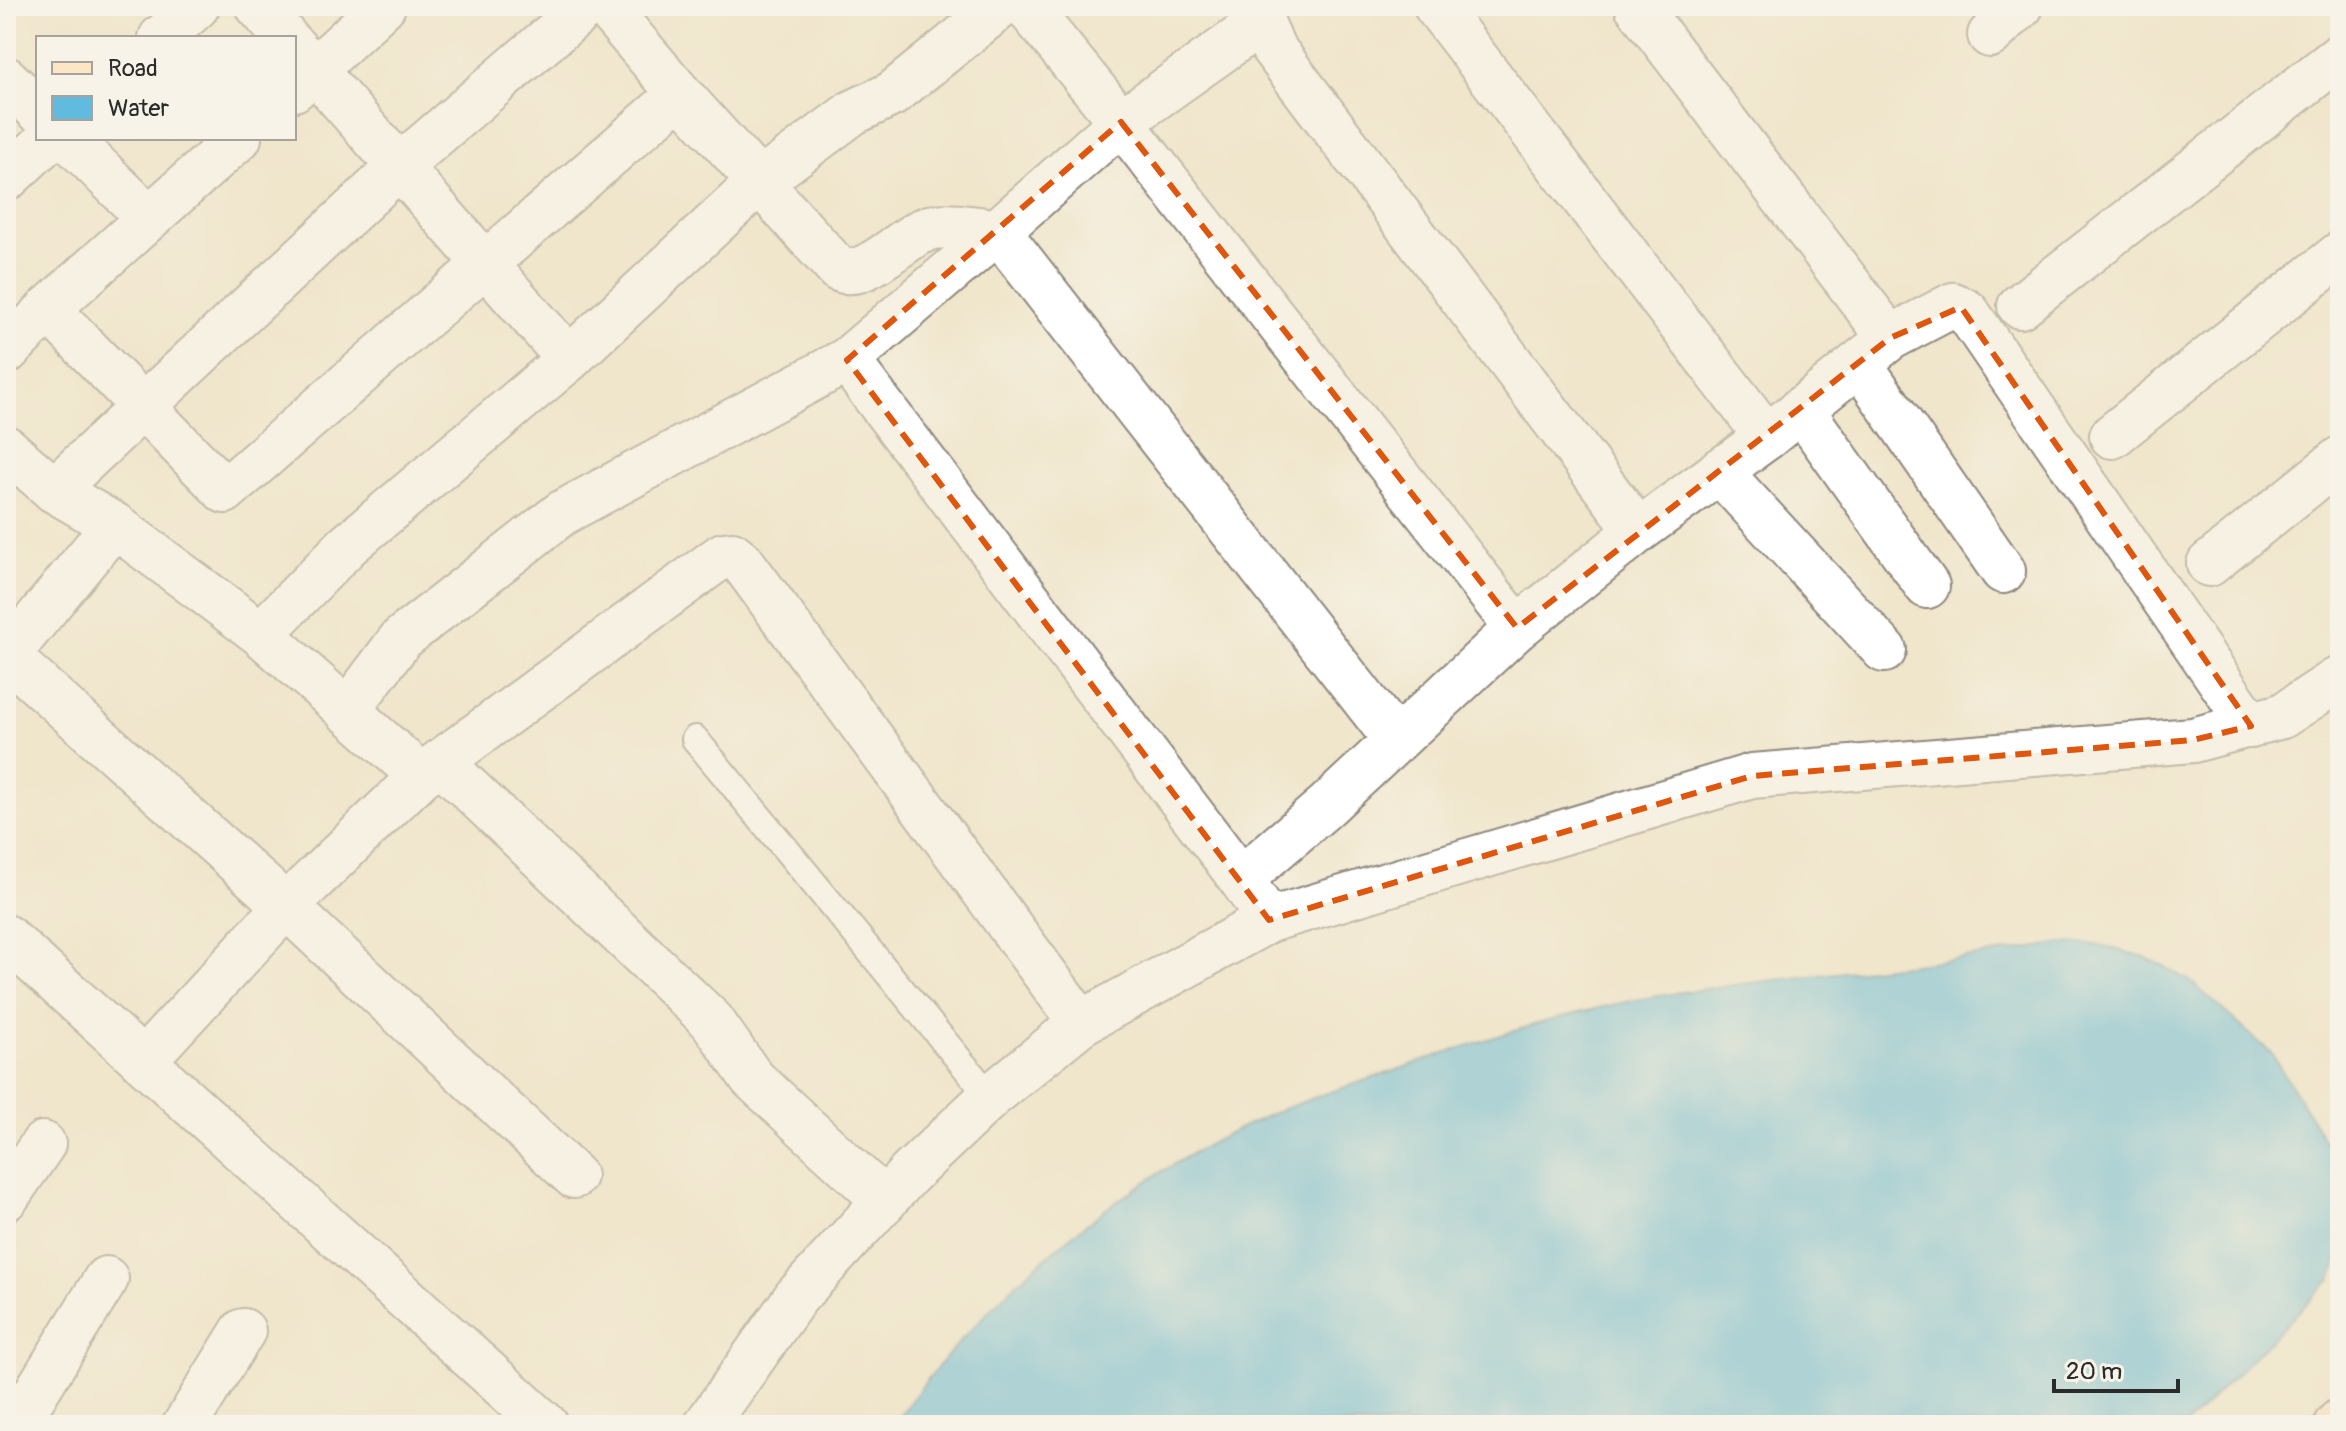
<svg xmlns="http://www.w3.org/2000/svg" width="2346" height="1431" viewBox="0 0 2346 1431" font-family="Pangolin,sans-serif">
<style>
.water{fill:#60bbde;stroke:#467384;stroke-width:2}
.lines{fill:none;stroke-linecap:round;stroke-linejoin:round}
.lane-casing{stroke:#8e887c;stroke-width:30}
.street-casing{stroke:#8e887c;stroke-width:48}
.secondary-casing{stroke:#8e887c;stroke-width:48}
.lane{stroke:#fff;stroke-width:26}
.street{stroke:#fff;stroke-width:44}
.secondary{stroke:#fce6c4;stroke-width:44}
.marked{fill:none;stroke:#df570e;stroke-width:6;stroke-dasharray:16 10;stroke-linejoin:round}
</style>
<rect width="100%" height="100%" fill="#f7f3e8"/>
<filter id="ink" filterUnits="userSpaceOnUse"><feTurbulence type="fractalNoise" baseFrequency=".0125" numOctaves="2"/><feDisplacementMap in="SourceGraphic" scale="16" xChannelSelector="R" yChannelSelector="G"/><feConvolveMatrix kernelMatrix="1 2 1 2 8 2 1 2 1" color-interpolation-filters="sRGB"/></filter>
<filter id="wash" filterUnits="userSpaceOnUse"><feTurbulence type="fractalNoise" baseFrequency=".006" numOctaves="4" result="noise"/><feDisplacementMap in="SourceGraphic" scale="32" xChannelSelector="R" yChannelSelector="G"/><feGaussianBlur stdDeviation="1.8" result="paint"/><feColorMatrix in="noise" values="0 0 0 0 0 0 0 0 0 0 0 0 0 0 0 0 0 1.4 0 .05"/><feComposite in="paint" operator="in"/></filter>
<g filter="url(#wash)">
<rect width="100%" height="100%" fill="#f0e6cc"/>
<path class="water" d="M2062 943 2100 945 2145 957 2189 980 2271 1053 2340 1165V1255L2331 1279 2186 1425H893C987 1293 1120 1180 1269 1115 1315 1095 1364 1082 1411 1065 1492 1037 1573 1010 1658 996 1792 974 1928 967 2062 943Z"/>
</g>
<g filter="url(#ink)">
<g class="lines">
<defs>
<path id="lane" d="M695 739 990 1097"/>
<g id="street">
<path d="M258 6 286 38"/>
<path d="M1026 6 1121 122 1517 628"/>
<path d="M1436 6 1767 437"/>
<path d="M1637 6 1890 338"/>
<path d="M1990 35 2021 6"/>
<path d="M161 38 197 6"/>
<path d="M294 47 569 359"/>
<path d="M6 79 38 110"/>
<path d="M294 89 383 6"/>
<path d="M680 94 838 269C867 282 901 236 930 228 947 223 980 230 998 231L1395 739"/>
<path d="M6 179 50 138"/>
<path d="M149 218 239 138"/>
<path d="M2020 306 2340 56"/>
<path d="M48 309 225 491 680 94 605 6"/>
<path d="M6 352 48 309 149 218 68 138"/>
<path d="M847 360 1241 879"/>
<path d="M1859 363 2003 571"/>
<path d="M1801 409 1927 586"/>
<path d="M2112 436 2340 254"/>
<path d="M6 448 54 490 114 525"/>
<path d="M1719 471 1884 650"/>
<path d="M54 490 400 166 586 6"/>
<path d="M2209 564 2340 459"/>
<path d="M261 634 347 546 569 359 758 183 852 113 892 94 1001 6"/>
<path d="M7 656 286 906 574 1176"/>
<path d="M6 657 114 525 261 634 421 776 286 906 144 1060"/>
<path d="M347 711 401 639 562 513 847 360 998 231 1121 122 1262 22 1273 48 1638 531"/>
<path d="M442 763 712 1021 752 1078 885 1201"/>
<path d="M421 776 723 555 732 554 742 562 1081 1023"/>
<path d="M1269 920 1241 879 1325 807 1517 628 1638 531 1767 437 1890 338 1953 305 1967 312 2251 726"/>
<path d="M6 937 546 1425"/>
<path d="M6 1198 43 1144"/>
<path d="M16 1425 106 1279"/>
<path d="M185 1425 243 1331"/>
<path d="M706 1425 796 1297 910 1173 990 1097 1081 1023 1269 920 1752 776 2193 740 2282 716 2340 678"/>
</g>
<path id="secondary" d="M2336 1425 2340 1421"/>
</defs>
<use href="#lane" class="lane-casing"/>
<use href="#street" class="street-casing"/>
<use href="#secondary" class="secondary-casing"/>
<use href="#lane" class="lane"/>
<use href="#street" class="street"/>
<use href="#secondary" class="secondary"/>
</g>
</g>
<path d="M0 0H2346V1431H0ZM1121 122 1517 628 1890 338 1961 307 2251 726 2193 740 1752 776 1269 920 847 360Z" fill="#f0e6cc" fill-opacity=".55" fill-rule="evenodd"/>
<path class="marked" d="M1121 122 1517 628 1890 338 1961 307 2251 726 2193 740 1752 776 1269 920 847 360Z"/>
<rect width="2346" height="1431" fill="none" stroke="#f7f3e8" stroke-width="32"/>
<rect x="36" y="36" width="260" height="104" fill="#f7f3e8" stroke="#a5a39c" stroke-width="2"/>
<rect x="52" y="62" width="40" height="12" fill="#fce6c4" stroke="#a5a39c" stroke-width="2"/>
<text x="108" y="76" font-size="24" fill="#2b2b2b">Road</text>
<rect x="52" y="96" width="40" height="24" fill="#60bbde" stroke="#a5a39c" stroke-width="2"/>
<text x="108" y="116" font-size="24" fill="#2b2b2b">Water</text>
<path d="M2054 1379v12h124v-12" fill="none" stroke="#2b2b2b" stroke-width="4"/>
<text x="2066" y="1379" font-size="24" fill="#2b2b2b" stroke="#f7f3e8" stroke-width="6" paint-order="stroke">20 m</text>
</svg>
